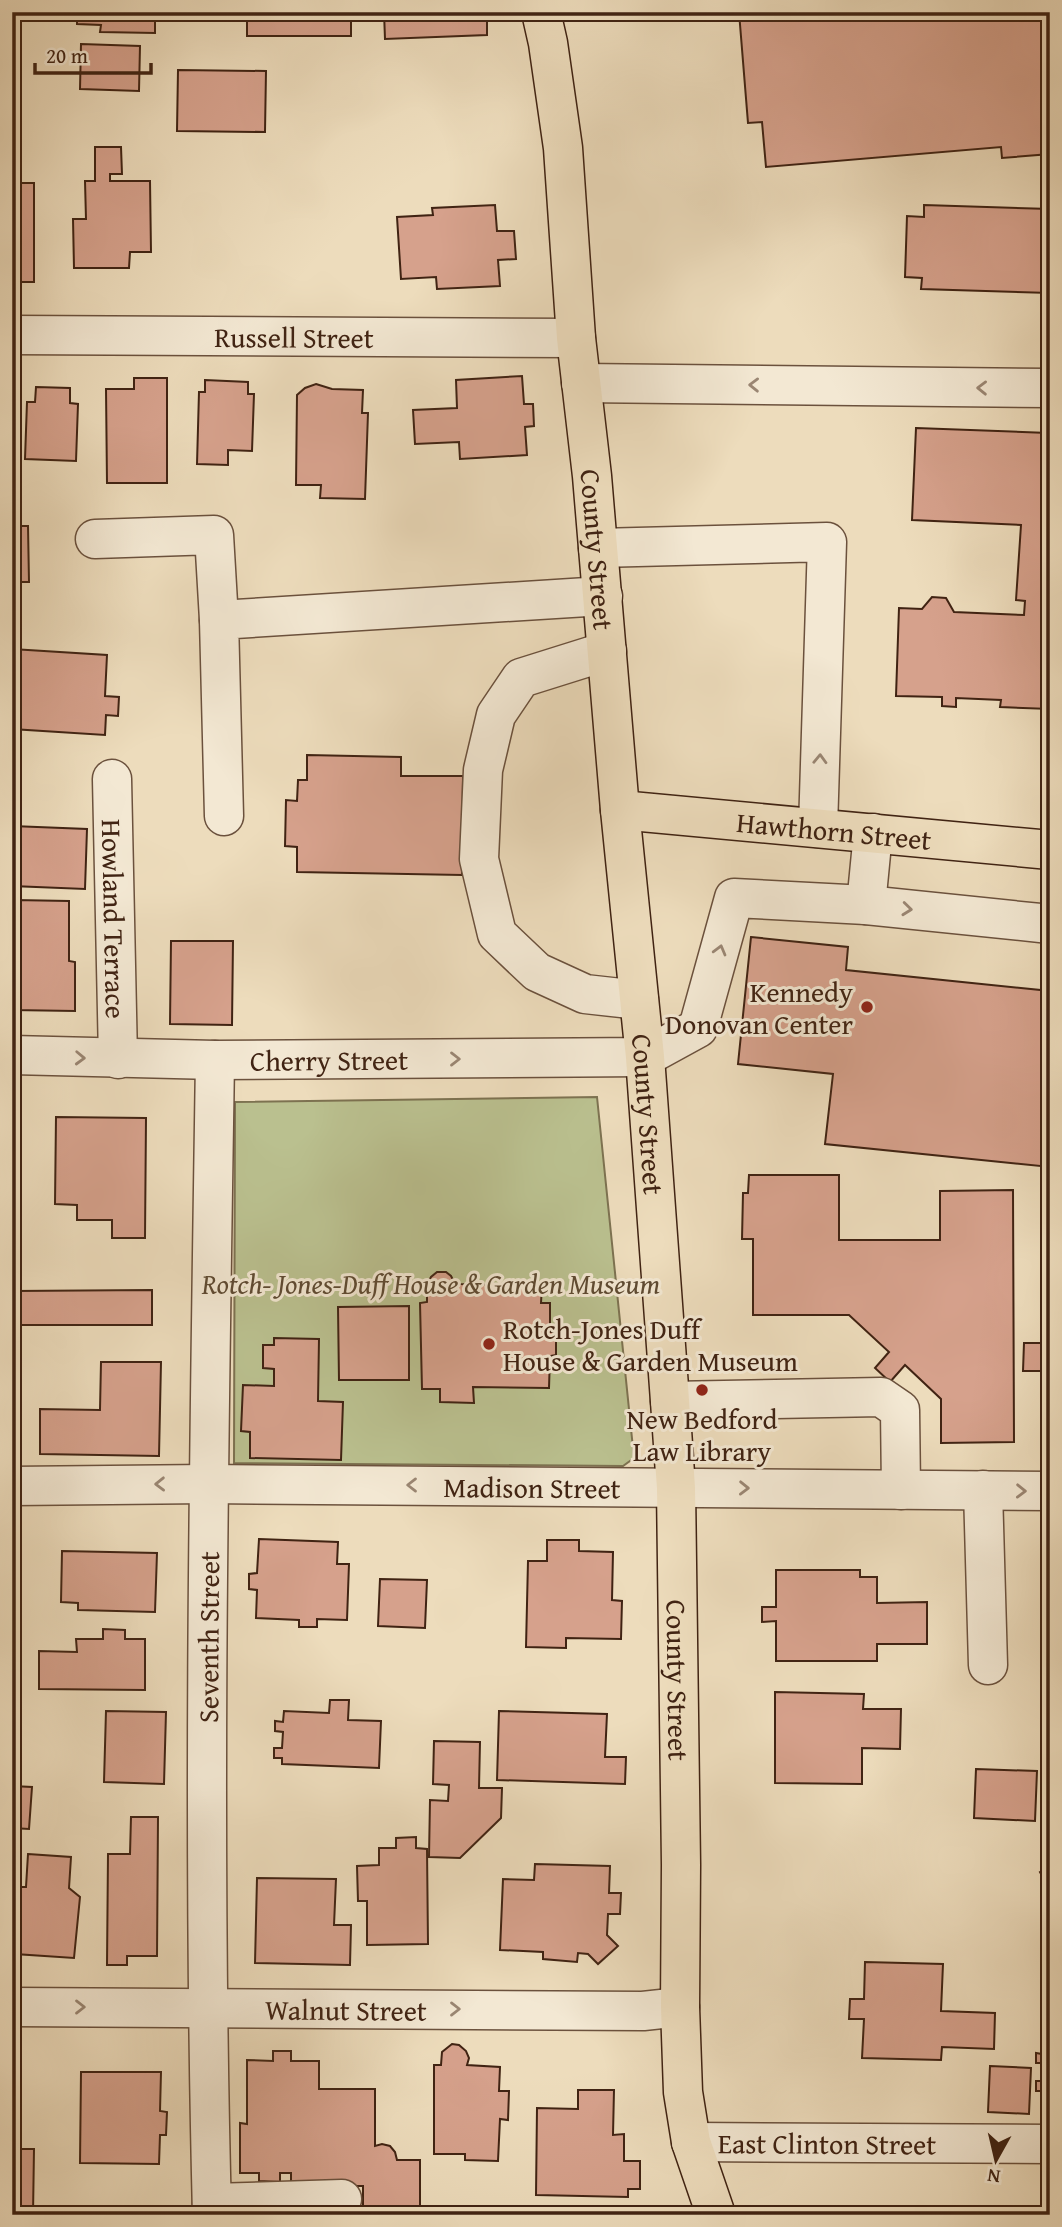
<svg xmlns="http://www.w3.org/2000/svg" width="1062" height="2227" viewBox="0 0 1062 2227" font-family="'Gentium Book Plus',serif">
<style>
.green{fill:#bac08f;stroke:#7d7251;stroke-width:2}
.building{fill:#d6a18c;stroke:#402313;stroke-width:2}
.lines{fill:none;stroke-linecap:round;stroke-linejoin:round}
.minor-casing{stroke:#6b513d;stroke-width:41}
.major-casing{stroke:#402313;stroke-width:41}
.minor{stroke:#f3e8d3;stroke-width:38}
.major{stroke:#eddcbc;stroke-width:38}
.oneway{stroke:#9a8673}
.poi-dot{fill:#8f2418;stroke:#f3e8d3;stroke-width:2.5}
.labels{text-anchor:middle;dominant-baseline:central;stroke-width:6;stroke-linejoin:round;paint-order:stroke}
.street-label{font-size:28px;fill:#402313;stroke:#f3e8d3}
.poi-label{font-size:28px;fill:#402313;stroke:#f3e8d3;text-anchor:end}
.park-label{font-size:28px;font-style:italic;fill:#5e4a32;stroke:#f3e8d3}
</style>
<rect width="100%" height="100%" fill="#eddcbc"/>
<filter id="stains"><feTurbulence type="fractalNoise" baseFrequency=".00286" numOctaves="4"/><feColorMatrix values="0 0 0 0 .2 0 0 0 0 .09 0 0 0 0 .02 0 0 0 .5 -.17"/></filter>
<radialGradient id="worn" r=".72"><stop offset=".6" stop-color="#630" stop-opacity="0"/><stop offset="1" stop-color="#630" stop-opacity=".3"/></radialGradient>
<path class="green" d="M597 1097 634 1458 623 1466 234 1463 235 1102Z"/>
<g class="building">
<path d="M77 12H155V33L100 32 101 25 77 24Z"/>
<rect x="247" y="12" width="104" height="24"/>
<path d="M384 12H487V35L385 39Z"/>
<path d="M739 12H1050V154L1002 158 1001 147 766 167 762 122 748 123Z"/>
<path d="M81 44 140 46 139 91 80 89Z"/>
<path d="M178 70 266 71 265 132 177 131Z"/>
<path d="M95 147H121L122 174H110V181H150L151 252H130L129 268H74L73 219H86L85 181H95Z"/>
<rect x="12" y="183" width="22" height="99"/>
<path d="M495 205 497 231H514L516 259 498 260 500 286 437 289 436 277 401 279 397 217 433 215 432 208Z"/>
<path d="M924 205 1050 209V293L921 289 922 278 905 277 907 216 924 217Z"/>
<path d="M522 376 524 404H533L534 426 525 427 527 455 460 459 459 442 415 444 413 410 457 408 456 380Z"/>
<path d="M134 378H167V483H107L106 389H134Z"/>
<path d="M205 380 248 382V394H254L252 451 228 450V465L197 464 199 392H205Z"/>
<path d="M316 384 332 389 363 390 362 413H368L365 499 320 498 321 485H296L297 395 305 388Z"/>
<path d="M36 387 70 388V403L78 404 76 461 25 459 27 402H35Z"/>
<path d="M916 428 1048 433 1050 459H1048L1046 488 1050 489V709L1000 707 1001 700 956 698V707L942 706V697L896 696 899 608 922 609 932 597 946 598 954 612 1024 615 1025 601 1016 600 1021 525 912 520Z"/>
<path d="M12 526H28L29 582H12Z"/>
<path d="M12 649 107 655 105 696 119 697 118 716 106 715 105 735 12 729Z"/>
<path d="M307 755 401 757V776H463L462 875 297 872V847L285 846 286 800 297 801 298 780H307Z"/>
<path d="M12 826 87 829 85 889 12 886Z"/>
<path d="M14 900 69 901V961L75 962V1011L12 1010Z"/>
<path d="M751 937 848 947 846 970 1050 991V1167L825 1144 833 1074 738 1064Z"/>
<path d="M171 941H233L232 1025 170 1024Z"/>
<path d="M56 1117 146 1118 145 1238H112V1220H77V1205L55 1204Z"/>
<path d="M749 1175H839V1240H940V1191L1013 1190 1014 1442 941 1443V1399L905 1365 890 1382 875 1368 889 1352 849 1315H753V1239H742L743 1193H748Z"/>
<path d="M437 1272H446L451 1276 455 1284 542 1285 541 1303H550V1332H556V1355L550 1356 549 1388 473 1387 474 1403 440 1402V1389H422L420 1303 427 1302V1285L431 1277Z"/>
<path d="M152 1290V1325H13V1291Z"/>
<path d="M409 1306V1380H339L338 1307Z"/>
<path d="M274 1338 319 1339 318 1401 343 1402 341 1460 250 1458V1432L241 1431 243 1385 274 1386V1369L263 1368V1345H274Z"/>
<path d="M1024 1343H1050V1371H1023Z"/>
<path d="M101 1362H161L159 1456 40 1454V1409L100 1410Z"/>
<path d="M259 1539 338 1542 337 1564H349L347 1620 317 1619V1627H299V1620L256 1618 257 1590 249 1589V1574L257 1573Z"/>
<path d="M547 1540H579V1551L613 1552 612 1600 622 1601 621 1639 566 1638V1648L526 1647 528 1561H547Z"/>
<path d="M62 1551 157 1553 155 1612 78 1610V1603L61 1602Z"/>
<path d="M776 1570H860V1577H877V1603L927 1602V1644H877V1661H776V1621L762 1622V1607H776Z"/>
<path d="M380 1579 427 1580 425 1628 378 1626Z"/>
<path d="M103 1629 125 1630V1639H145V1690L39 1689V1651L77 1652 76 1639H103Z"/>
<path d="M775 1692 864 1694 863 1709H901L900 1749 862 1748V1784L775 1783Z"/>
<path d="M330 1700H349L348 1720 381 1721 379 1768 282 1764V1758H274V1748H282L283 1732 275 1731V1721L283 1722 284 1711 329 1713Z"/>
<path d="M106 1711 166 1712 164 1784 104 1782Z"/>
<path d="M499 1711 607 1714 605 1757H626L625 1784 497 1780Z"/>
<path d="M434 1741 480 1742 479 1788H502L501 1818 460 1858 429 1857 430 1800 448 1801 449 1785 433 1784Z"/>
<path d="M976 1769 1037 1771 1035 1821 974 1818Z"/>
<path d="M12 1786 32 1787 29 1829 12 1828Z"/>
<path d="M131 1817H158L157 1956H127V1965H107L108 1854H130Z"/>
<path d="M416 1837V1848L427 1849 428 1944 367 1945V1901H358L357 1866 379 1865V1848H396V1838Z"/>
<path d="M28 1854 71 1857 69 1888 80 1897 74 1958 15 1954 20 1887H26Z"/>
<path d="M535 1864 610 1866 609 1893H621L620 1914H608L607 1935 618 1946 598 1964 588 1954 578 1953 577 1962 543 1959V1952L500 1950 503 1879 534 1880Z"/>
<path d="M1050 1866V1890L1040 1872Z"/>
<path d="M257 1878 336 1879 334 1925H351L350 1965 255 1963Z"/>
<path d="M1046 1936H1050V2001H1045Z"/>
<path d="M865 1962 943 1964 941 2011 995 2013 994 2049 942 2047 941 2060 862 2058 864 2019H849L850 1999H864Z"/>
<path d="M1042 2038H1050V2101H1042V2091H1036V2081H1042V2063H1036V2053L1042 2054Z"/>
<path d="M452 2044 459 2045 466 2051 469 2058 467 2065 500 2067 499 2091H509L508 2120 500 2119 498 2161 465 2160V2154H434V2065H441L442 2052Z"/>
<path d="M273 2051H291V2061H319V2089H375V2146L382 2144 390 2146 395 2152 397 2160H420V2215H363V2186H291V2173H280V2182L259 2181V2173H240V2123L247 2124V2060L273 2061Z"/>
<path d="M990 2066 1031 2068 1029 2114 988 2112Z"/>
<path d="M81 2072H161L160 2111 167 2112 166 2135H160L159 2164 80 2163Z"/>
<path d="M578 2090H614L613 2135 624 2134V2161H640V2189H628V2197L536 2195 537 2108 578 2109Z"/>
<path d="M12 2149H34L33 2215H12Z"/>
</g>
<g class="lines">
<defs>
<g id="minor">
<path id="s1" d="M12 335 576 338"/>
<path d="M581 383 1050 388"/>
<path d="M95 539 214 535 219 620"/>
<path d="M598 548 827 542 818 828"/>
<path d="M607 651 521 678 496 715 483 770 479 859 497 934 537 972 585 994 639 1000"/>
<path id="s2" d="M112 779 118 1059"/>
<path d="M224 816 219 620 603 596"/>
<path d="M866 905 873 833"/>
<path id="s3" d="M12 1055 215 1060 645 1057 698 1028 734 898 866 905 1050 924"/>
<path d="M670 1401 881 1397 900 1410 901 1490"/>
<path id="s4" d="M12 1486 208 1484 1050 1491"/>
<path d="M983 1490 988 1665"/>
<path id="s5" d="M12 2007 643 2011 680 2007"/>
<path id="s6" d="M691 2142 1050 2144"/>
<path d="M212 2203 342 2199"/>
<path id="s7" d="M212 2215C202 1830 209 1445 215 1060"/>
</g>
<g id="major">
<path id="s8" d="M541 12 548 43 563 148 576 338 592 476 620 810 645 1057 670 1401 676 1488 681 1865 680 2007 683 2092 691 2142 716 2215"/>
<path id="s9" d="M620 810 1050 850"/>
</g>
</defs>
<use href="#minor" class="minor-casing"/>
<use href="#major" class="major-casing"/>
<use href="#minor" class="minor"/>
<use href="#major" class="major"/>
</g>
<defs><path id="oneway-chevron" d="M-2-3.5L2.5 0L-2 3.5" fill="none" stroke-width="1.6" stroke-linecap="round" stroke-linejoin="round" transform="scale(1.75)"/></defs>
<g class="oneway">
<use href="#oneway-chevron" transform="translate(754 385) rotate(-179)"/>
<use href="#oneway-chevron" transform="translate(982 388) rotate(-179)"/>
<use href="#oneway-chevron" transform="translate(820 759) rotate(-88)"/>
<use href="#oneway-chevron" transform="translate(907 909) rotate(6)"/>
<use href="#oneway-chevron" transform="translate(720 950) rotate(-75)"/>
<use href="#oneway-chevron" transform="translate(80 1058) rotate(2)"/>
<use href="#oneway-chevron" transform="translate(455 1059)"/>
<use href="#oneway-chevron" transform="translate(160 1484) rotate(179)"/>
<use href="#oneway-chevron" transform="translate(412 1485) rotate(-180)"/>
<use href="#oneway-chevron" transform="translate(744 1488) rotate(1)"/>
<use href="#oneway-chevron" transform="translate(1021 1491) rotate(1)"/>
<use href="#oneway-chevron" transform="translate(80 2007)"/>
<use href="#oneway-chevron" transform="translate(455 2009)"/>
</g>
<g class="poi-dot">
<circle cx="867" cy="1007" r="7"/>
<circle cx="489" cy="1344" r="7"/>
<circle cx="702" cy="1390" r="7"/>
</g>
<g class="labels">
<g class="street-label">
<text stroke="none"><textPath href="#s1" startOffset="282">Russell Street</textPath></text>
<text stroke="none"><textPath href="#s8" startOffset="541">County Street</textPath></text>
<text stroke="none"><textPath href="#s9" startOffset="215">Hawthorn Street</textPath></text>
<text stroke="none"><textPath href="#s2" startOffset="140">Howland Terrace</textPath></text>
<text stroke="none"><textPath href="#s3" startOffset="317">Cherry Street</textPath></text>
<text stroke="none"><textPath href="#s8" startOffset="1108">County Street</textPath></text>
<text stroke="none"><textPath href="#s4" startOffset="520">Madison Street</textPath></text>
<text stroke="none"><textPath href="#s7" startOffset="578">Seventh Street</textPath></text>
<text stroke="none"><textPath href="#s8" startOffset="1675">County Street</textPath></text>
<text stroke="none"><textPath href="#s5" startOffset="334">Walnut Street</textPath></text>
<text stroke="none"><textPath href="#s6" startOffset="136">East Clinton Street</textPath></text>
</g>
<g class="poi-label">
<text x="853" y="991">Kennedy<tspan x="853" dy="32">Donovan Center</tspan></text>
<text x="503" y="1328" text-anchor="start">Rotch-Jones Duff<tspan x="503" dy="32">House &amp; Garden Museum</tspan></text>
<text x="702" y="1418" text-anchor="middle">New Bedford<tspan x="702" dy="32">Law Library</tspan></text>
</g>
<g class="park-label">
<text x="431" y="1283">Rotch- Jones-Duff House &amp; Garden Museum</text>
</g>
</g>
<rect width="1062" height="2227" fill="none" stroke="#eddcbc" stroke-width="42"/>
<rect x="14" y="14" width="1034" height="2199" fill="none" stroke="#402313" stroke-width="3.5"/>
<rect x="21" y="21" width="1020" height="2185" fill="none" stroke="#402313" stroke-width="2"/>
<g transform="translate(996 2160) rotate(188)" stroke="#f3e8d3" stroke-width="5" paint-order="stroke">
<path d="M0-5L12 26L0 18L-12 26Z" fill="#402313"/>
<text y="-10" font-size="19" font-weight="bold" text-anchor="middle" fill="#402313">N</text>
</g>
<path d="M35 63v10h116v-10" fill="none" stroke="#402313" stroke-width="3.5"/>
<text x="46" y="63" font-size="21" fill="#402313" stroke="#f3e8d3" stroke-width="5" paint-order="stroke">20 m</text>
<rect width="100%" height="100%" filter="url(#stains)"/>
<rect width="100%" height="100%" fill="url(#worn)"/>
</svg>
